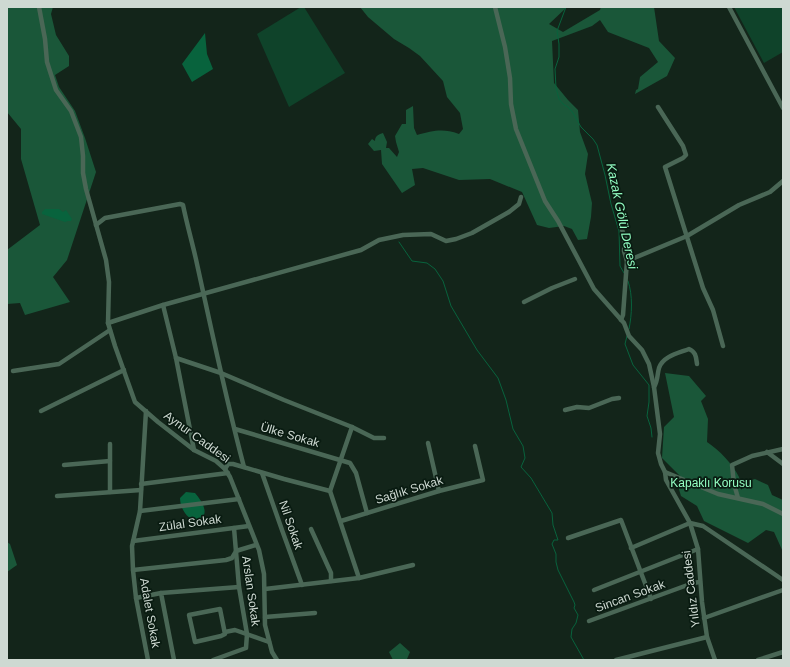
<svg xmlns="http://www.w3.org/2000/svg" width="790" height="667" viewBox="0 0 790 667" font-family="Helvetica,sans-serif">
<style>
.green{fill:#0f432a}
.forest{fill:#1a5739}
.water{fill:#08633d}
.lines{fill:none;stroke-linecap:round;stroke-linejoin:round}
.stream{stroke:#08633d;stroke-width:1}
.minor{stroke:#4a6756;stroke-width:4.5}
.labels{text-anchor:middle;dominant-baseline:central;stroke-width:3.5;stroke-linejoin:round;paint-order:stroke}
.street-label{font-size:12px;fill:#ced9d2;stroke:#091b11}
.park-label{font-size:12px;fill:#94ffc3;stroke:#091b11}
.water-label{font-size:13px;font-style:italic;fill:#93fec3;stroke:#091b11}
</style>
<rect width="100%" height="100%" fill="#13251a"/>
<g class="green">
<path d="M301 7H304L345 73 289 107 257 34Z"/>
<path d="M734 7H783V52L764 63Z"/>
</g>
<g class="forest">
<path d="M7 7H53L51 14 56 35 69 56V66L55 75 59 87 75 111 85 138 96 172 67 260 53 277 70 302 25 315 20 303 7 304V250L40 225 21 159V129L7 112Z"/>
<path d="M360 7H567L549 24 563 32 600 10 601 7H654L659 41 675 58 667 76 635 94 636 90 638 89 640 77 658 62 649 48 608 32 600 20 592 26 552 41 554 83 568 100 578 110 580 132 588 154 585 174 592 203 591 217 587 239 578 240 572 229 564 226 549 228 537 225 522 192 490 179 459 180 423 168 412 169 415 185 402 193 382 164 381 150 374 151 368 144 372 139 375 141C375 136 379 134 383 133L387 142 386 148H389L397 157 399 152 396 142 395 136 402 124H406V110L413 106 414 128 417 135C433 131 442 128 459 134L463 129 460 113 447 97 443 81 420 56 409 48 394 39 368 17Z"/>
<path d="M665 373 689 376 706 396 701 401 708 419 707 442C720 451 732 463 739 477 740 481 741 486 741 490L748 481 755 479 768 485 772 495 783 500V552L774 532 766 530 748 543 704 521 697 506 681 496 677 483 683 479 662 458 664 427 674 417Z"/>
<path d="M7 542 10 544 17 565 7 572Z"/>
<path d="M400 643 410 652 407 659 393 660 389 652Z"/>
</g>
<g class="water">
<path d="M205 33 207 54 213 69 192 82 182 64Z"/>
<path d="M45 209H59L63 212 66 210 72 219 71 221H68L65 222 42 214V212Z"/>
<path d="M186 492 195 493C200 499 208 509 203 517 202 519 200 521 198 522 188 520 180 509 180 498Z"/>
</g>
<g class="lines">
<g class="stream">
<path d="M566 7 557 31 559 44V57L555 69 556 88 559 99 563 104 568 107 573 113 581 127 593 139 597 145 605 175 611 204 619 231 620 266 624 273"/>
<path d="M399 242 412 261 427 263 435 269 443 281 451 306 477 350 498 378 506 400 513 429 523 446 525 458 521 467 531 478 552 513 553 525 558 540H554L552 544 556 554V562L558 570 574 602 575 605 574 608 578 615 576 623 572 629 571 637 584 660"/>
<path d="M628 281C633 295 632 315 629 329"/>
<path d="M627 336 625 344 633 365 649 385V402L647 416 651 428 652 437"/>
</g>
<g class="minor">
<path d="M39 7 45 39 47 62 56 90 71 111 81 137 83 156V173L86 189 106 260 109 282 108 323 115 346 135 402 158 422 194 450 216 461 225 469 230 477 259 550 264 574 265 625 272 652 277 660"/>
<path d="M495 7 505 47 510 78 511 104 516 129 545 201 558 221 594 289 624 323 629 336 642 350 649 364 654 387 660 434 658 453 661 464 665 472 666 480 690 523 698 549 702 602 707 637 715 660"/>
<path d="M729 7 783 108"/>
<path d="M658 107 683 146 686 155 683 158 665 167 703 288 713 310 723 346"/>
<path d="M620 224 625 238 624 251 627 261 623 315 621 320"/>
<path d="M96 225 105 218 180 204 183 205C187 225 193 245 197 264 212 332 226 400 244 467"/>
<path d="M627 261 687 236 739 205 770 192 783 181"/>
<path d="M524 302 552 288 575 279"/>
<path d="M163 305 176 358 194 450"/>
<path d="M108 323 163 305 361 250 379 240 403 235 431 234 446 241 456 239 472 233 509 212 519 204 521 197"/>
<path d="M176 358 221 373 284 400 352 427 374 438H384"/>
<path d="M13 371 59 364 110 330"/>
<path d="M654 387C658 381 657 375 659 368 663 356 679 353 689 349 696 352 696 357 697 364"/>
<path d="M565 410 577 407 589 408 612 399 619 398"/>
<path d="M41 411 124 370"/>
<path d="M146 411 140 511 132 546 133 570 136 598 148 660"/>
<path d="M352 427 330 491 359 578"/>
<path d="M235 429 350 463 356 473 367 513"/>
<path d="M428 443 439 491"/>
<path d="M767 452 783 464"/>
<path d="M64 465 110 461"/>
<path d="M225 469 228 464H233L284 479 330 491"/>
<path d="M665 472 718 494 763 504 783 514"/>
<path d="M262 473 282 530 302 585"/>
<path d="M141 484 228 473"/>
<path d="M110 492V444"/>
<path d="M57 496 141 490"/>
<path d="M738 498 734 484 732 465 752 456 783 449"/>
<path d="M140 511 239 499"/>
<path d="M341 521 439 491 483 480 475 446"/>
<path d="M311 529 331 573V581"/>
<path d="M568 538 621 520 651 599"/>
<path d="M133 541 249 526"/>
<path d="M631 548 690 523 703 526 783 580"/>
<path d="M236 551 256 545"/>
<path d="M133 570 226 560 232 558 235 553"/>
<path d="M265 589 359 578 413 565"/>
<path d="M594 590 698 549"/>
<path d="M136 598 161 593"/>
<path d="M220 609 225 634 221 636 195 642 189 615Z"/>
<path d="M265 617 315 613"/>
<path d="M704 618 783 590"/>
<path d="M589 621 693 583 700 582"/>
<path d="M225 632 235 630 269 642"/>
<path d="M174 660 161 593 239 587"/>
<path d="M213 660 246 648 247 634 239 587 234 528"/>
<path d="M616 660 707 637"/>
<path d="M758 660 783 652"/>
</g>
</g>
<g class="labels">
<g class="street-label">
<text transform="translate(290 435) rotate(16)">Ülke Sokak</text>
<text transform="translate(197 437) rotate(36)">Aynur Caddesi</text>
<text transform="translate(409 490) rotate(-17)">Sağlık Sokak</text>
<text transform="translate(190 523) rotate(-8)">Zülal Sokak</text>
<text transform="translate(291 525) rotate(71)">Nil Sokak</text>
<text transform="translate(691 589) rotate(-97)">Yıldız Caddesi</text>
<text transform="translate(251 591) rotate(82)">Arslan Sokak</text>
<text transform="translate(630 596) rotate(-20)">Sincan Sokak</text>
<text transform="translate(150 613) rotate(80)">Adalet Sokak</text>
</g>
<g class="park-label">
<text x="711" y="483">Kapaklı Korusu</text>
</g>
<g class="water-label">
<text transform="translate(622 216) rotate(78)">Kazak Gölü Deresi</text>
</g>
</g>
<rect width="790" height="667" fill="none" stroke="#ced9d2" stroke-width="16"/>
</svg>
